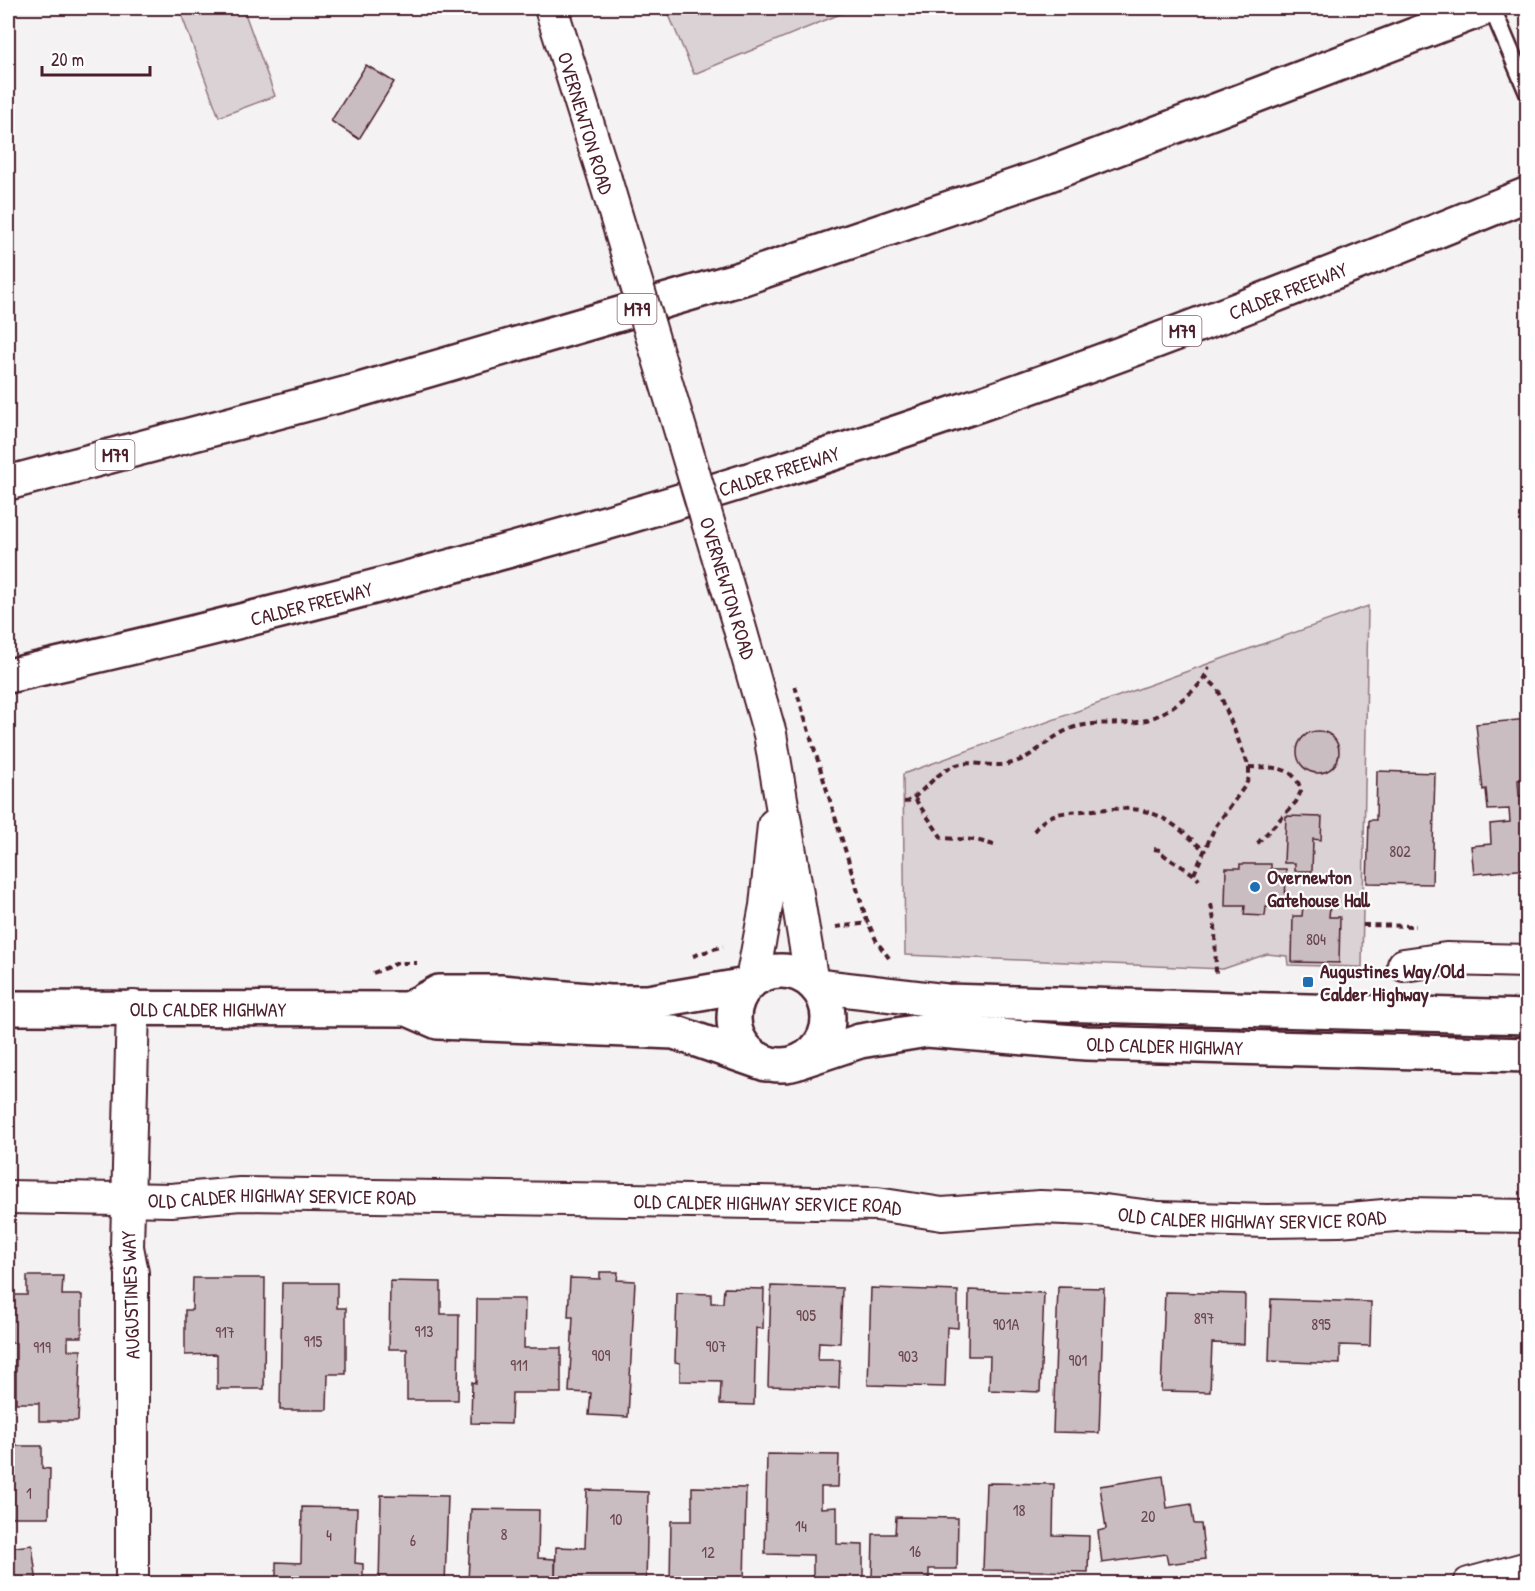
<svg xmlns="http://www.w3.org/2000/svg" width="1535" height="1591" viewBox="0 0 1535 1591" font-family="'Patrick Hand',sans-serif">
<style>
.green{fill:#dbd2d5;stroke:#927880;stroke-width:1.5}
.building{fill:#cabdc1;stroke:#4a1f2b;stroke-width:1.5}
.lines{fill:none;stroke-linecap:round;stroke-linejoin:round}
.lane-casing{stroke:#4a1f2b;stroke-width:21}
.street-casing{stroke:#4a1f2b;stroke-width:36}
.primary-casing{stroke:#4a1f2b;stroke-width:38}
.highway-casing{stroke:#4a1f2b;stroke-width:38}
.path{stroke:#4a1f2b;stroke-width:4;stroke-dasharray:6 4.5;stroke-linecap:butt}
.lane{stroke:#fff;stroke-width:16}
.street{stroke:#fff;stroke-width:32}
.primary{stroke:#fff;stroke-width:33}
.highway{stroke:#fff;stroke-width:33}
.street-bridge-casing{stroke:#4a1f2b;stroke-width:36;stroke-linecap:butt}
.street-bridge{stroke:#fff;stroke-width:32}
.poi-dot{fill:#1f6fb2;stroke:#fff;stroke-width:2}
.labels{text-anchor:middle;dominant-baseline:central;stroke-width:4.5;stroke-linejoin:round;paint-order:stroke}
.number-label{font-size:16px;fill:#6a4650}
.shield{fill:#fff;stroke:#80626b;stroke-width:1.5}
.shield-label{font-size:18px;font-weight:bold;fill:#4a1f2b}
.street-label{font-size:20px;fill:#4a1f2b;stroke:#fff}
.poi-label{font-size:20px;font-weight:bold;fill:#4a1f2b;stroke:#fff;text-anchor:start}
</style>
<rect width="100%" height="100%" fill="#f4f2f2"/>
<filter id="ink" filterUnits="userSpaceOnUse"><feTurbulence type="fractalNoise" baseFrequency=".0167" numOctaves="2"/><feDisplacementMap in="SourceGraphic" scale="12" xChannelSelector="R" yChannelSelector="G"/><feConvolveMatrix kernelMatrix="1 2 1 2 8 2 1 2 1" color-interpolation-filters="sRGB"/></filter>
<g filter="url(#ink)">
<g class="green">
<path d="M179 8H243L275 96 219 117Z"/>
<path d="M666 8H855L694 74Z"/>
<path d="M1368 606 1362 967 1288 965 1287 956 1267 954 1223 969 905 955 903 774Z"/>
</g>
<g class="building">
<path d="M366 65 394 82 359 139 331 121Z"/>
<path d="M1528 719V779L1518 780 1519 796 1528 795V869L1474 874 1471 846 1491 844 1490 824 1510 822 1509 809 1488 810 1486 789 1483 790 1476 724Z"/>
<circle cx="1318" cy="752" r="21"/>
<path d="M1377 771 1435 773 1432 884 1367 883 1369 820H1376Z"/>
<path d="M1286 816 1322 817 1321 840 1313 839 1312 871H1295V863H1284Z"/>
<path d="M1240 864H1271V869H1286L1285 907H1266L1265 916 1244 915 1245 906H1225L1226 868H1240Z"/>
<path d="M1303 906H1330L1329 917H1340L1339 963 1292 962 1293 916H1302Z"/>
<path d="M600 1272H618L617 1280 635 1281 628 1417 589 1415 591 1393 569 1392 573 1317H568L570 1278 600 1279Z"/>
<path d="M27 1276H63L62 1295H82V1337H68V1350H81L78 1421H39V1403H16V1343H8V1295H27Z"/>
<path d="M193 1278H265L264 1389H217V1354L185 1355V1310H192Z"/>
<path d="M390 1281 441 1282V1314H459L458 1400H407V1349H389Z"/>
<path d="M282 1283H337V1308H346V1374H328L327 1410H280Z"/>
<path d="M771 1286 842 1288 840 1343 819 1342 818 1360H840L839 1388 768 1386Z"/>
<path d="M1058 1287 1104 1288 1099 1433 1053 1432Z"/>
<path d="M724 1288 764 1289 763 1329 756 1328 754 1405 720 1404 721 1382 680 1381V1363L675 1362 677 1293 711 1294V1303H723Z"/>
<path d="M871 1288 958 1291V1328L947 1327 945 1387 868 1385Z"/>
<path d="M969 1290 1044 1293 1040 1392 989 1390 990 1356H968Z"/>
<path d="M1165 1292 1245 1294 1244 1344 1212 1343 1210 1392 1161 1391Z"/>
<path d="M477 1299H525L524 1348H561V1393H512L511 1424 471 1423 472 1382 476 1383Z"/>
<path d="M1271 1299 1371 1302 1370 1346 1340 1345V1364L1269 1361Z"/>
<path d="M8 1446H42V1468L50 1469 49 1517H8Z"/>
<path d="M767 1454 839 1455 838 1487H821V1508L837 1507V1544L863 1545V1579L813 1577V1555L765 1554Z"/>
<path d="M1163 1476 1167 1508 1191 1504 1194 1524H1201L1205 1559 1168 1564 1166 1554 1102 1563 1098 1531 1106 1529 1100 1486Z"/>
<path d="M986 1483 1054 1484 1053 1535 1089 1536 1088 1572 983 1570Z"/>
<path d="M692 1487 746 1488 744 1584H670L671 1521H692Z"/>
<path d="M587 1490 648 1492 646 1584H555L556 1547 585 1548Z"/>
<path d="M381 1495 448 1496 445 1584H379Z"/>
<path d="M302 1507 357 1508 355 1563 363 1564V1584H276V1562L301 1563Z"/>
<path d="M471 1509 539 1510 538 1558 555 1559V1584H468Z"/>
<path d="M896 1517 958 1518 957 1569H929V1582L872 1581 873 1534H895Z"/>
<path d="M32 1545 37 1584H8V1548Z"/>
</g>
<g class="lines">
<defs>
<path id="lane" d="M1492 8 1528 93"/>
<g id="street">
<path d="M551 8 605 179"/>
<path d="M738 622 770 734 812 983"/>
<path d="M1404 965 1446 959 1528 961"/>
<path d="M752 980 766 906 774 825"/>
<path id="s1" d="M8 1197 171 1200 240 1194 877 1204 942 1214 1040 1207 1089 1209 1159 1218 1267 1221 1339 1220 1406 1214 1528 1216"/>
<path d="M132 1584V1273L127 1247 133 1007"/>
<path d="M1469 1584 1528 1568"/>
</g>
<g id="primary">
<circle cx="781" cy="1018" r="47"/>
<path d="M816 986 946 1001 1528 1017"/>
<path id="s2" d="M8 1008 408 1009 438 1022 674 1032 766 1064"/>
<path d="M408 1009 439 992H501L609 1002H648L747 985"/>
<path id="s3" d="M806 1059 860 1041 927 1030 1086 1043 1528 1055"/>
</g>
<g id="highway">
<path d="M8 483 356 391 743 278 1047 175 1485 8"/>
<path id="s4" d="M8 676C323 605 637 521 943 417 1141 350 1334 273 1528 194"/>
</g>
</defs>
<use href="#lane" class="lane-casing"/>
<use href="#street" class="street-casing"/>
<use href="#primary" class="primary-casing"/>
<use href="#highway" class="highway-casing"/>
<g class="path">
<path d="M795 686 866 918 877 942 889 958"/>
<path d="M1249 767C1271 768 1295 764 1301 791L1296 802 1255 846"/>
<path d="M915 799 942 838 976 840 994 845"/>
<path d="M904 802C917 801 934 773 954 766 970 759 991 768 1008 764 1034 759 1048 737 1072 728 1091 722 1111 724 1131 723 1152 721 1168 711 1184 698 1196 689 1204 681 1209 667"/>
<path d="M1034 831C1048 812 1061 813 1083 811 1148 805 1157 808 1205 851"/>
<path d="M1154 849 1160 850C1165 860 1190 868 1199 880"/>
<path d="M1194 874 1215 827 1245 786 1249 778V767L1218 689 1206 677"/>
<path d="M1211 904 1215 926 1216 975"/>
<path d="M1363 925 1416 926"/>
<path d="M836 927 868 923"/>
<path d="M693 956 723 946"/>
<path d="M373 973 398 963H417"/>
</g>
<use href="#lane" class="lane"/>
<use href="#street" class="street"/>
<use href="#primary" class="primary"/>
<use href="#highway" class="highway"/>
<defs>
<path id="street-bridge" d="M605 179 738 622"/>
</defs>
<use href="#street-bridge" class="street-bridge-casing"/>
<use href="#street-bridge" class="street-bridge"/>
</g>
</g>
<g class="poi-dot">
<circle cx="1255" cy="887" r="6"/>
<rect x="1302" y="976" width="12" height="12" rx="3"/>
</g>
<g class="labels">
<g class="number-label">
<text x="1400" y="851">802</text>
<text x="1316" y="939">804</text>
<text x="806" y="1315">905</text>
<text x="1204" y="1318">897</text>
<text x="1006" y="1324">901A</text>
<text x="1321" y="1324">895</text>
<text x="424" y="1331">913</text>
<text x="225" y="1332">917</text>
<text x="313" y="1341">915</text>
<text x="716" y="1346">907</text>
<text x="42" y="1347">919</text>
<text x="601" y="1355">909</text>
<text x="908" y="1356">903</text>
<text x="1078" y="1360">901</text>
<text x="519" y="1365">911</text>
<text x="29" y="1493">1</text>
<text x="1019" y="1510">18</text>
<text x="1148" y="1516">20</text>
<text x="616" y="1519">10</text>
<text x="801" y="1526">14</text>
<text x="504" y="1534">8</text>
<text x="329" y="1535">4</text>
<text x="413" y="1540">6</text>
<text x="915" y="1551">16</text>
<text x="708" y="1552">12</text>
</g>
<g class="shield">
<rect x="617.5" y="294" width="39" height="30" rx="4.5"/>
<rect x="1162.5" y="316" width="39" height="30" rx="4.5"/>
<rect x="95.5" y="440" width="39" height="30" rx="4.5"/>
</g>
<g class="shield-label">
<text x="637" y="309">M79</text>
<text x="1182" y="331">M79</text>
<text x="115" y="455">M79</text>
</g>
<g class="street-label">
<text transform="translate(586 123) rotate(73)">OVERNEWTON ROAD</text>
<text stroke="none"><textPath href="#s4" startOffset="1338">CALDER FREEWAY</textPath></text>
<text stroke="none"><textPath href="#s4" startOffset="798">CALDER FREEWAY</textPath></text>
<text transform="translate(728 588) rotate(73)">OVERNEWTON ROAD</text>
<text stroke="none"><textPath href="#s4" startOffset="312">CALDER FREEWAY</textPath></text>
<text stroke="none"><textPath href="#s2" startOffset="200">OLD CALDER HIGHWAY</textPath></text>
<text stroke="none"><textPath href="#s3" startOffset="363">OLD CALDER HIGHWAY</textPath></text>
<text stroke="none"><textPath href="#s1" startOffset="274">OLD CALDER HIGHWAY SERVICE ROAD</textPath></text>
<text stroke="none"><textPath href="#s1" startOffset="760">OLD CALDER HIGHWAY SERVICE ROAD</textPath></text>
<text stroke="none"><textPath href="#s1" startOffset="1246">OLD CALDER HIGHWAY SERVICE ROAD</textPath></text>
<text transform="translate(130 1295) rotate(-92)">AUGUSTINES WAY</text>
</g>
<g class="poi-label">
<text x="1267" y="876">Overnewton<tspan x="1267" dy="23">Gatehouse Hall</tspan></text>
<text x="1320" y="970">Augustines Way/Old<tspan x="1320" dy="23">Calder Highway</tspan></text>
</g>
</g>
<rect width="1535" height="1591" fill="none" stroke="#fff" stroke-width="30"/>
<rect x="15" y="15" width="1505" height="1561" fill="none" stroke="#4a1f2b" stroke-width="2" filter="url(#ink)"/>
<path d="M42 66v9h108v-9" fill="none" stroke="#4a1f2b" stroke-width="3"/>
<text x="51" y="66" font-size="18" fill="#4a1f2b" stroke="#ffffff" stroke-width="4.5" paint-order="stroke">20 m</text>
</svg>
